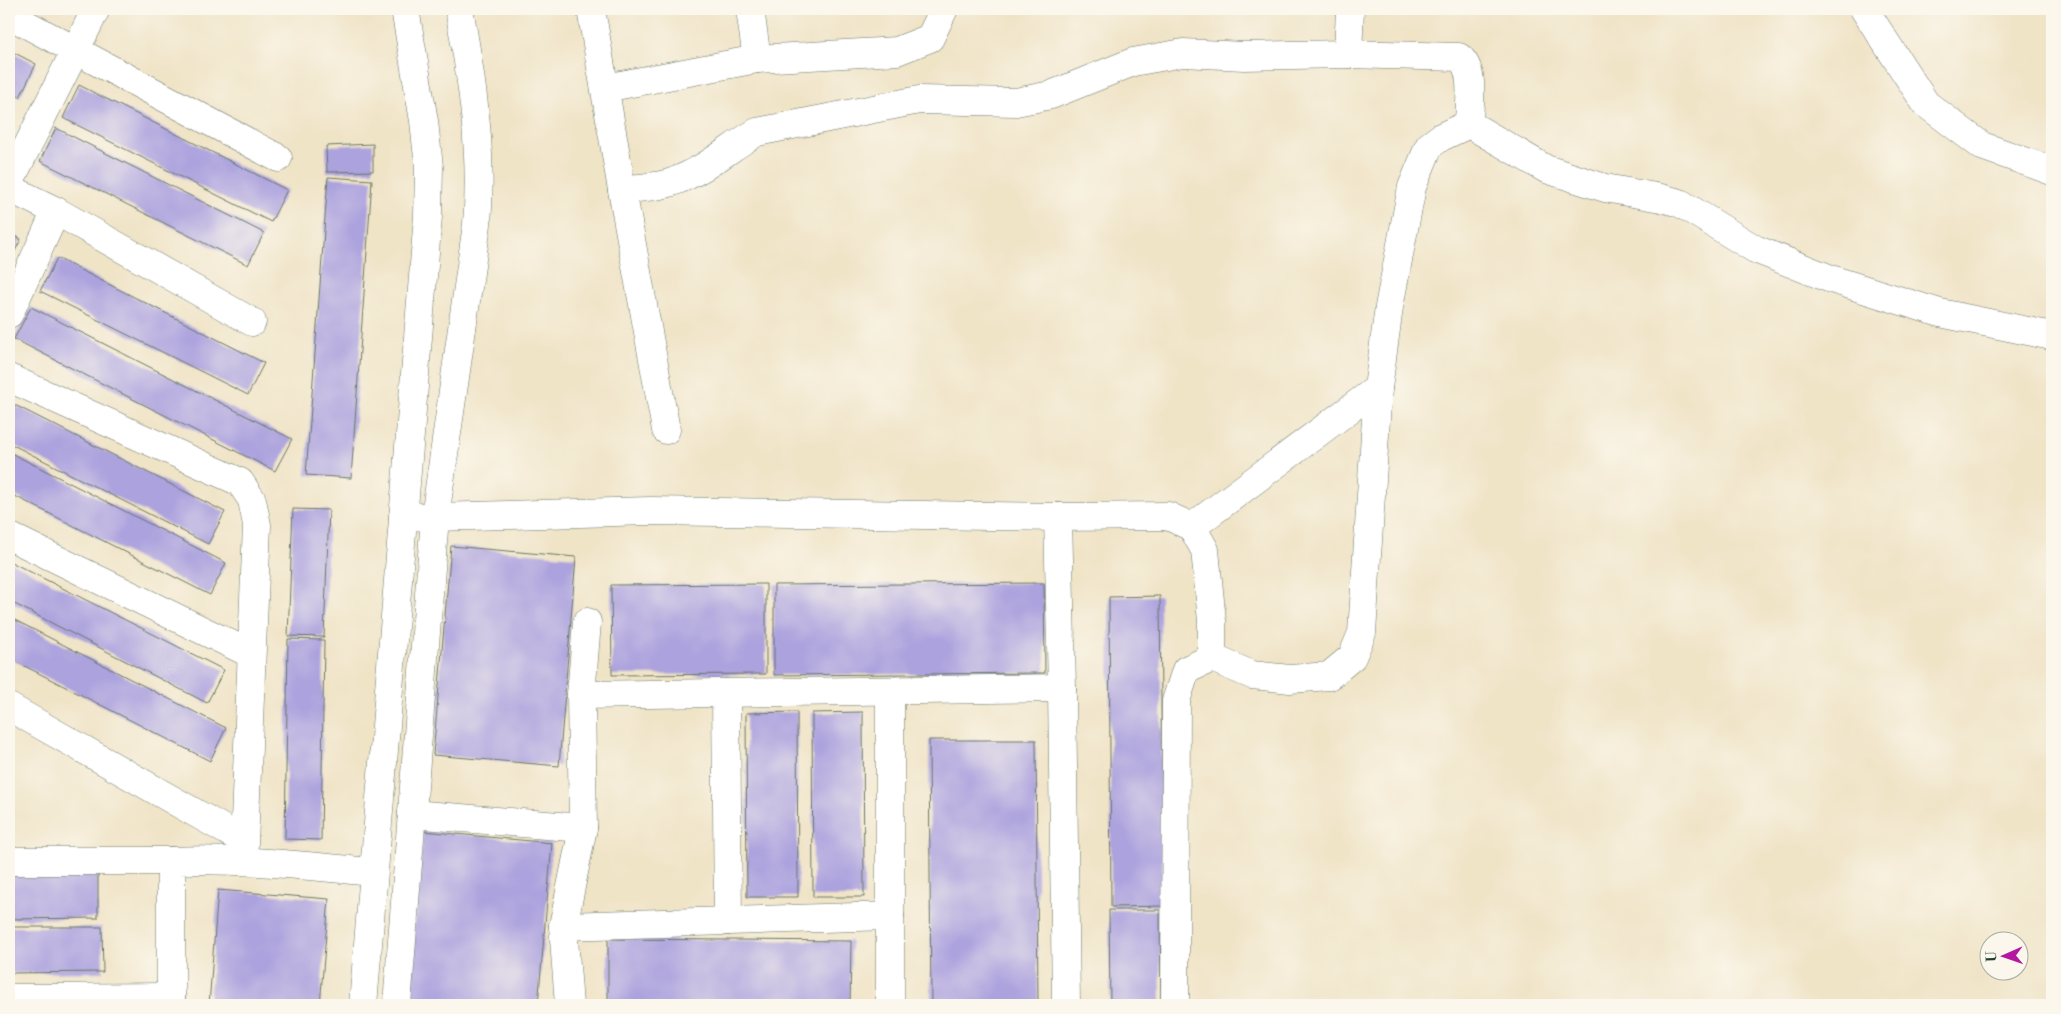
<svg xmlns="http://www.w3.org/2000/svg" width="2061" height="1014" viewBox="0 0 2061 1014" font-family="'Libre Bodoni',serif">
<style>
.building{fill:#aca2de}
.lines{fill:none;stroke-linecap:round;stroke-linejoin:round}
.minor-casing{stroke:#687767;stroke-width:29}
.minor{stroke:#fff;stroke-width:28}
</style>
<rect width="100%" height="100%" fill="#fbf7ec"/>
<filter id="ink" filterUnits="userSpaceOnUse"><feTurbulence type="fractalNoise" baseFrequency=".02" numOctaves="2"/><feDisplacementMap in="SourceGraphic" scale="10" xChannelSelector="R" yChannelSelector="G"/><feConvolveMatrix kernelMatrix="1 2 1 2 8 2 1 2 1" color-interpolation-filters="sRGB"/></filter>
<filter id="wash" filterUnits="userSpaceOnUse"><feTurbulence type="fractalNoise" baseFrequency=".0096" numOctaves="4" result="noise"/><feDisplacementMap in="SourceGraphic" scale="20" xChannelSelector="R" yChannelSelector="G"/><feGaussianBlur stdDeviation="1.12" result="paint"/><feColorMatrix in="noise" values="0 0 0 0 0 0 0 0 0 0 0 0 0 0 0 0 0 1.4 0 .05"/><feComposite in="paint" operator="in"/></filter>
<g filter="url(#wash)">
<rect width="100%" height="100%" fill="#f0e4c7"/>
<g id="blocks">
<g class="building">
<path d="M9 50 36 64 20 97 9 91Z"/>
<path d="M79 85 287 190 271 222 63 118Z"/>
<path d="M56 128 264 233 248 265 40 161Z"/>
<path d="M373 144V171L327 172 326 146Z"/>
<path d="M328 177 372 180 351 478 306 475Z"/>
<path d="M9 233 21 239 9 263Z"/>
<path d="M57 258 264 363 248 395 40 291Z"/>
<path d="M31 307 292 439 275 471 14 339Z"/>
<path d="M9 402 225 512 208 544 9 443Z"/>
<path d="M9 452 226 563 210 595 9 493Z"/>
<path d="M293 509 329 510 324 637 288 636Z"/>
<path d="M451 546 576 557 559 766 433 755Z"/>
<path d="M9 561 224 670 207 703 9 601Z"/>
<path d="M1044 583 1045 673 774 675V585Z"/>
<path d="M766 584V674L612 675 611 585Z"/>
<path d="M1160 596 1163 906 1111 907 1109 597Z"/>
<path d="M9 617 226 728 210 761 9 658Z"/>
<path d="M288 639 324 640 321 840 285 839Z"/>
<path d="M797 712 798 897H747L746 713Z"/>
<path d="M863 712 864 897H813L812 713Z"/>
<path d="M929 740H1036L1038 1005H931Z"/>
<path d="M423 831 552 843 538 1005H407Z"/>
<path d="M9 873H98V918L9 919Z"/>
<path d="M218 890 329 899 320 1005H209Z"/>
<path d="M1109 910H1160L1161 1005H1110Z"/>
<path d="M9 927H102L103 972 9 973Z"/>
<path d="M608 939 851 941 850 1005H608Z"/>
</g>
</g>
</g>
<g filter="url(#ink)">
<use href="#blocks" fill-opacity="0" stroke="#687767" stroke-width="1"/>
<g class="lines">
<defs>
<g id="minor">
<path d="M591 9 622 190 666 430"/>
<path d="M1864 9 1926 104 1982 146 2052 171"/>
<path d="M9 15 278 158"/>
<path d="M1348 54 1350 9"/>
<path d="M757 59 897 51 930 38 944 9"/>
<path d="M605 88 757 59 750 9"/>
<path d="M9 183 96 9"/>
<path d="M9 188 56 211 252 322"/>
<path d="M622 190C638 187 659 188 675 181 705 170 729 148 757 132L919 100 1016 102 1051 95 1133 62 1183 53 1244 56 1348 54 1459 57C1476 70 1469 105 1469 124L1546 169 1605 188 1661 198 1680 203 1755 249 1831 279 1940 313 2052 336"/>
<path d="M9 314 56 211"/>
<path d="M9 378 240 482 252 500 257 525 244 845"/>
<path d="M403 516 435 517 650 511 1058 517 1168 516 1192 527 1378 388 1389 307 1412 187 1429 146 1441 137 1469 124"/>
<path d="M1058 517 1062 688 1066 1005"/>
<path d="M9 536 251 654"/>
<path d="M1212 658 1252 675 1290 679 1329 676 1352 657 1362 633 1378 388"/>
<path d="M890 691V1005"/>
<path d="M726 693 728 921"/>
<path d="M581 695 1062 688"/>
<path d="M9 707 243 840"/>
<path d="M412 814 583 828"/>
<path d="M9 861H171"/>
<path d="M563 926 890 916"/>
<path d="M9 998 171 997"/>
<path d="M171 1005V861C239 858 306 866 373 872"/>
<path d="M363 1005 428 216 429 167 424 121 405 9"/>
<path d="M397 1005 435 517 477 224C483 151 472 80 459 9"/>
<path d="M569 1005 563 926 583 828 581 695 587 622"/>
<path d="M1175 1005 1176 701 1186 670 1212 658V621L1205 550 1192 527"/>
</g>
</defs>
<use href="#minor" class="minor-casing"/>
<use href="#minor" class="minor"/>
</g>
</g>
<rect width="2061" height="1014" fill="none" stroke="#fbf7ec" stroke-width="30"/>
<g transform="translate(2004 956) rotate(268)"><circle r="24" fill="#fbf7ec" stroke="#a3ada2"/>
<path d="M0-4L9 19L0 12L-9 19Z" fill="#b5179e"/>
<text y="-8" font-size="14" font-weight="bold" text-anchor="middle" fill="#1f3d34">U</text>
</g>
</svg>
